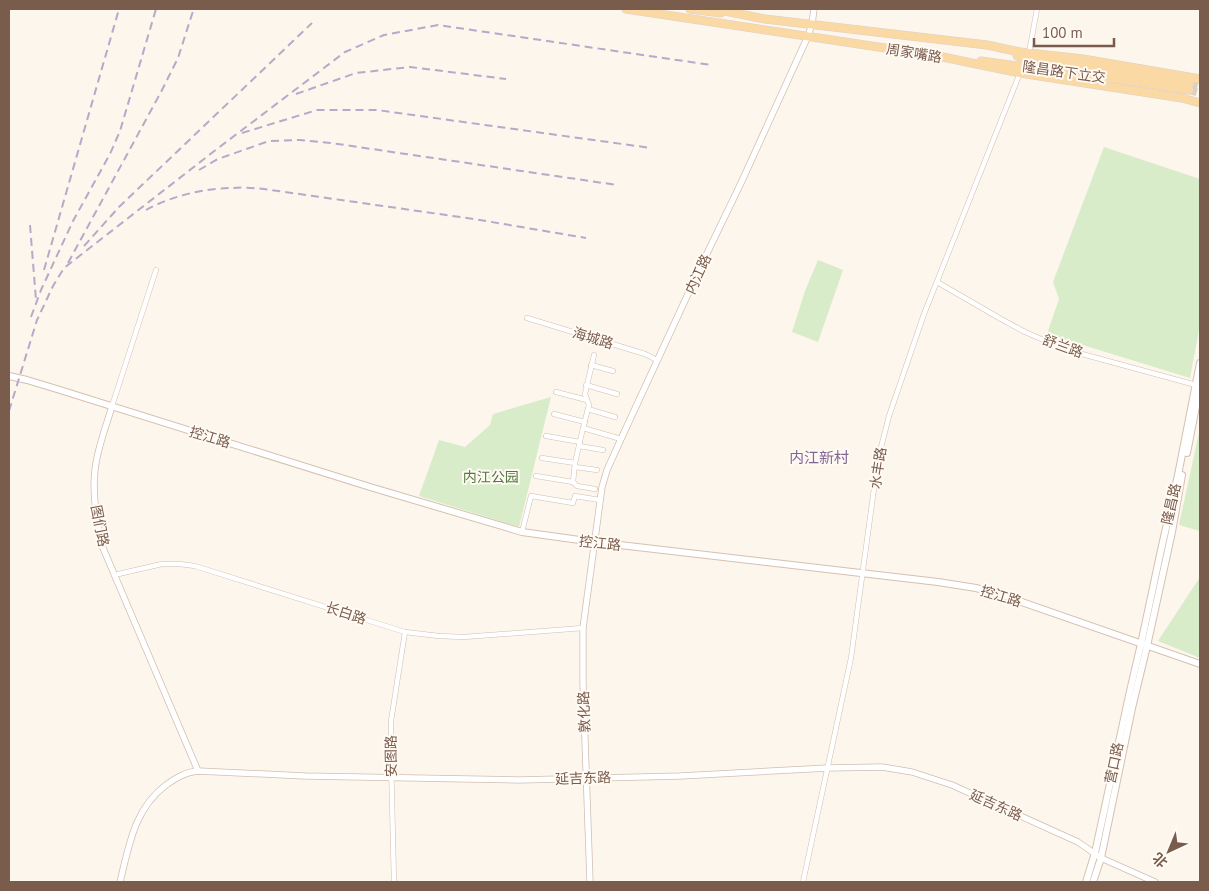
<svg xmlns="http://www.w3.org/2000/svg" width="1209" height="891" viewBox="0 0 1209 891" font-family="'PT Sans','Noto Sans SC',sans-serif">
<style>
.green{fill:#d8ecc9}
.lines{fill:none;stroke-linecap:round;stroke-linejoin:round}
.primary-tunnel{stroke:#dcd0c4;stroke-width:8;stroke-dasharray:8 4;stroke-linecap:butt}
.minor-casing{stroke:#d1beb0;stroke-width:5.5}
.tertiary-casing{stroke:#d1beb0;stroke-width:7}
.secondary-casing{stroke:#d6c0b0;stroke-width:8}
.primary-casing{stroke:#dad1cd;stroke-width:9}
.minor{stroke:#fff;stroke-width:4.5}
.tertiary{stroke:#fff;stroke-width:5.5}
.secondary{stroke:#fff;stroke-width:6}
.primary{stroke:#fbd9a5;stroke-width:8}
.rail{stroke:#b9a8c9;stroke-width:2;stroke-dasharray:8 5;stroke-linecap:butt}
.labels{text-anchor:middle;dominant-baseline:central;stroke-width:4;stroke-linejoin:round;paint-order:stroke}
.street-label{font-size:14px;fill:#7a5c4d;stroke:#fffaf3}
.park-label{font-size:14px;fill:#537a41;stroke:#fffaf3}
.neighbourhood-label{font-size:15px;fill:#846695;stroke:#fffaf3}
</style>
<rect width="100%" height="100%" fill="#fdf6ec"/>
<g class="green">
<path d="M1104 147 1200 179V325L1190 378 1047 334 1059 299 1053 282Z"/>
<path d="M818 260 843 270 818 342 792 332 805 291Z"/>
<path d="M551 397 519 527 419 496 439 440 465 447 490 425 493 414Z"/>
<path d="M1200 428V531L1179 525Z"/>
<path d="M1200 577V658L1158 641Z"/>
</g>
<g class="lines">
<g class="primary-tunnel">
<path d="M1190 83 1200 86"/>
<path d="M1189 90 1200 93"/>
</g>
<defs>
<g id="minor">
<path d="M1029 53 1037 9"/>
<path d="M937 282 1001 319 1025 332 1046 341 1082 354 1196 385"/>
<path d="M527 318 645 354 657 360"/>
<path d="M591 365 613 371"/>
<path d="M586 385 617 394"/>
<path d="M556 392 587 400"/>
<path d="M112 406 156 270"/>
<path d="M588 409 615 417"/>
<path d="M554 414 585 422"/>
<path d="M583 428 589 405 585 394 594 355"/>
<path d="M546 436 580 442"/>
<path d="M579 446 603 450"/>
<path d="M542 458 575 463"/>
<path d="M575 467 597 470"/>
<path d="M536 476 573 482"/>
<path d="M595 489 577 486 573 482 575 463 583 428 621 439"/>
<path d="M522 532 531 496 573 503 575 496 600 500"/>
<path d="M114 575 162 564H180L195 566 405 632 439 636 464 637 583 628"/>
<path d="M394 882 391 759V721L405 632"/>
<path d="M803 882 851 658 878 459 889 416 924 314 1020 73"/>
</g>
<g id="tertiary">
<path d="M112 406C106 427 97 449 95 470 92 496 97 522 103 548L198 771"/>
<path d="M120 882C129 846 134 809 166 785 176 778 185 772 198 771L305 776 519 780 680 776 828 768 882 767 912 772 952 785 1078 842 1101 858 1155 882"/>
<path d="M590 882 583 683V628L602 487 607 470 621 439 700 268 741 183 808 36 812 24 814 9"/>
</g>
<g id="secondary">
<path d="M9 376 27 380 60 390 370 487 522 532 594 542 938 582 976 588 996 593 1200 664"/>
<path d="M1187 453 1200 386"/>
<path d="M1086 882 1095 853 1130 691 1141 644 1161 550 1178 475 1200 363"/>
<path d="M1093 882 1101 858 1132 708 1147 646 1172 532 1182 475"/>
</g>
<g id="primary">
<path d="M626 9 938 56 1020 73 1182 98 1200 103"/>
<path d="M690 9 721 13"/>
<path d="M715 9 765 19 987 45 1020 52 1083 59 1200 79"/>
<path d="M1017 56 1043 61 1125 73 1190 83"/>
<path d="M981 61 1124 80 1189 90"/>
</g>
</defs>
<use href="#minor" class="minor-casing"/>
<use href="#tertiary" class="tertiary-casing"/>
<use href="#secondary" class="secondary-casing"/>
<use href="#primary" class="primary-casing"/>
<use href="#minor" class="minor"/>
<use href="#tertiary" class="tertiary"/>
<use href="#secondary" class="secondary"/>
<use href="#primary" class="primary"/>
<g class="rail">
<path d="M296 94 356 73 410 67 506 79"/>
<path d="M242 133 317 110H377L651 148"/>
<path d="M199 170 218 159 269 141 300 140 331 143 617 185"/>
<path d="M146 210C171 196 205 188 233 188 243 187 254 188 264 189L474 219 586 238"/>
<path d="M30 225 36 300"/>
<path d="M84 246 119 207 312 23"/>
<path d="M68 263 161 92 178 58 193 11"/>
<path d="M44 270 119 9"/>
<path d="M31 317 41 290 73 221 110 154 120 131 156 9"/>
<path d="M9 411 37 320 53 286 64 268 213 152 345 52 384 35 438 25 711 65"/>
</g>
</g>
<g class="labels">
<g class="street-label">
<text transform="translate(914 53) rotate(9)">周家嘴路</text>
<text transform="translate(1064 72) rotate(8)">隆昌路下立交</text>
<text transform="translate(698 274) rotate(-65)">内江路</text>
<text transform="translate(593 338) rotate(17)">海城路</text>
<text transform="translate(1063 346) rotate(20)">舒兰路</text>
<text transform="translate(210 437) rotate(17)">控江路</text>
<text transform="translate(878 468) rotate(-81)">水丰路</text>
<text transform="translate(1171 504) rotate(-77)">隆昌路</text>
<text transform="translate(100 526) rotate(79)">图们路</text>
<text transform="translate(600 543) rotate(6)">控江路</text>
<text transform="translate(1001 596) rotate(17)">控江路</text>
<text transform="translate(346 613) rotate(18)">长白路</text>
<text transform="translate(584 712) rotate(-92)">敦化路</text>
<text transform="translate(391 756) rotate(-91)">安图路</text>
<text transform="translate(1114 763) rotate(-78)">营口路</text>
<text transform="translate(583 778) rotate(-2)">延吉东路</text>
<text transform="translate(996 805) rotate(24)">延吉东路</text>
</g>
<g class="park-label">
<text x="491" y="477">内江公园</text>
</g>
<g class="neighbourhood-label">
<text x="819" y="457">内江新村</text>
</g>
</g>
<rect width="1209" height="891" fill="none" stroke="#7a5c4d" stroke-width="20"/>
<g transform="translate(1169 851) rotate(224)" stroke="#fffaf3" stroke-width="4" paint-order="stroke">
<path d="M0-4L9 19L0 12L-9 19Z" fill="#7a5c4d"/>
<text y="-8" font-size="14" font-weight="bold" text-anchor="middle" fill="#7a5c4d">北</text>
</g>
<path d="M1034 38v8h80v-8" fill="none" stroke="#7a5c4d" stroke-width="2.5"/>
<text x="1042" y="38" font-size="15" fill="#7a5c4d" stroke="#fffaf3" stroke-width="4" paint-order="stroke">100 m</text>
</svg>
